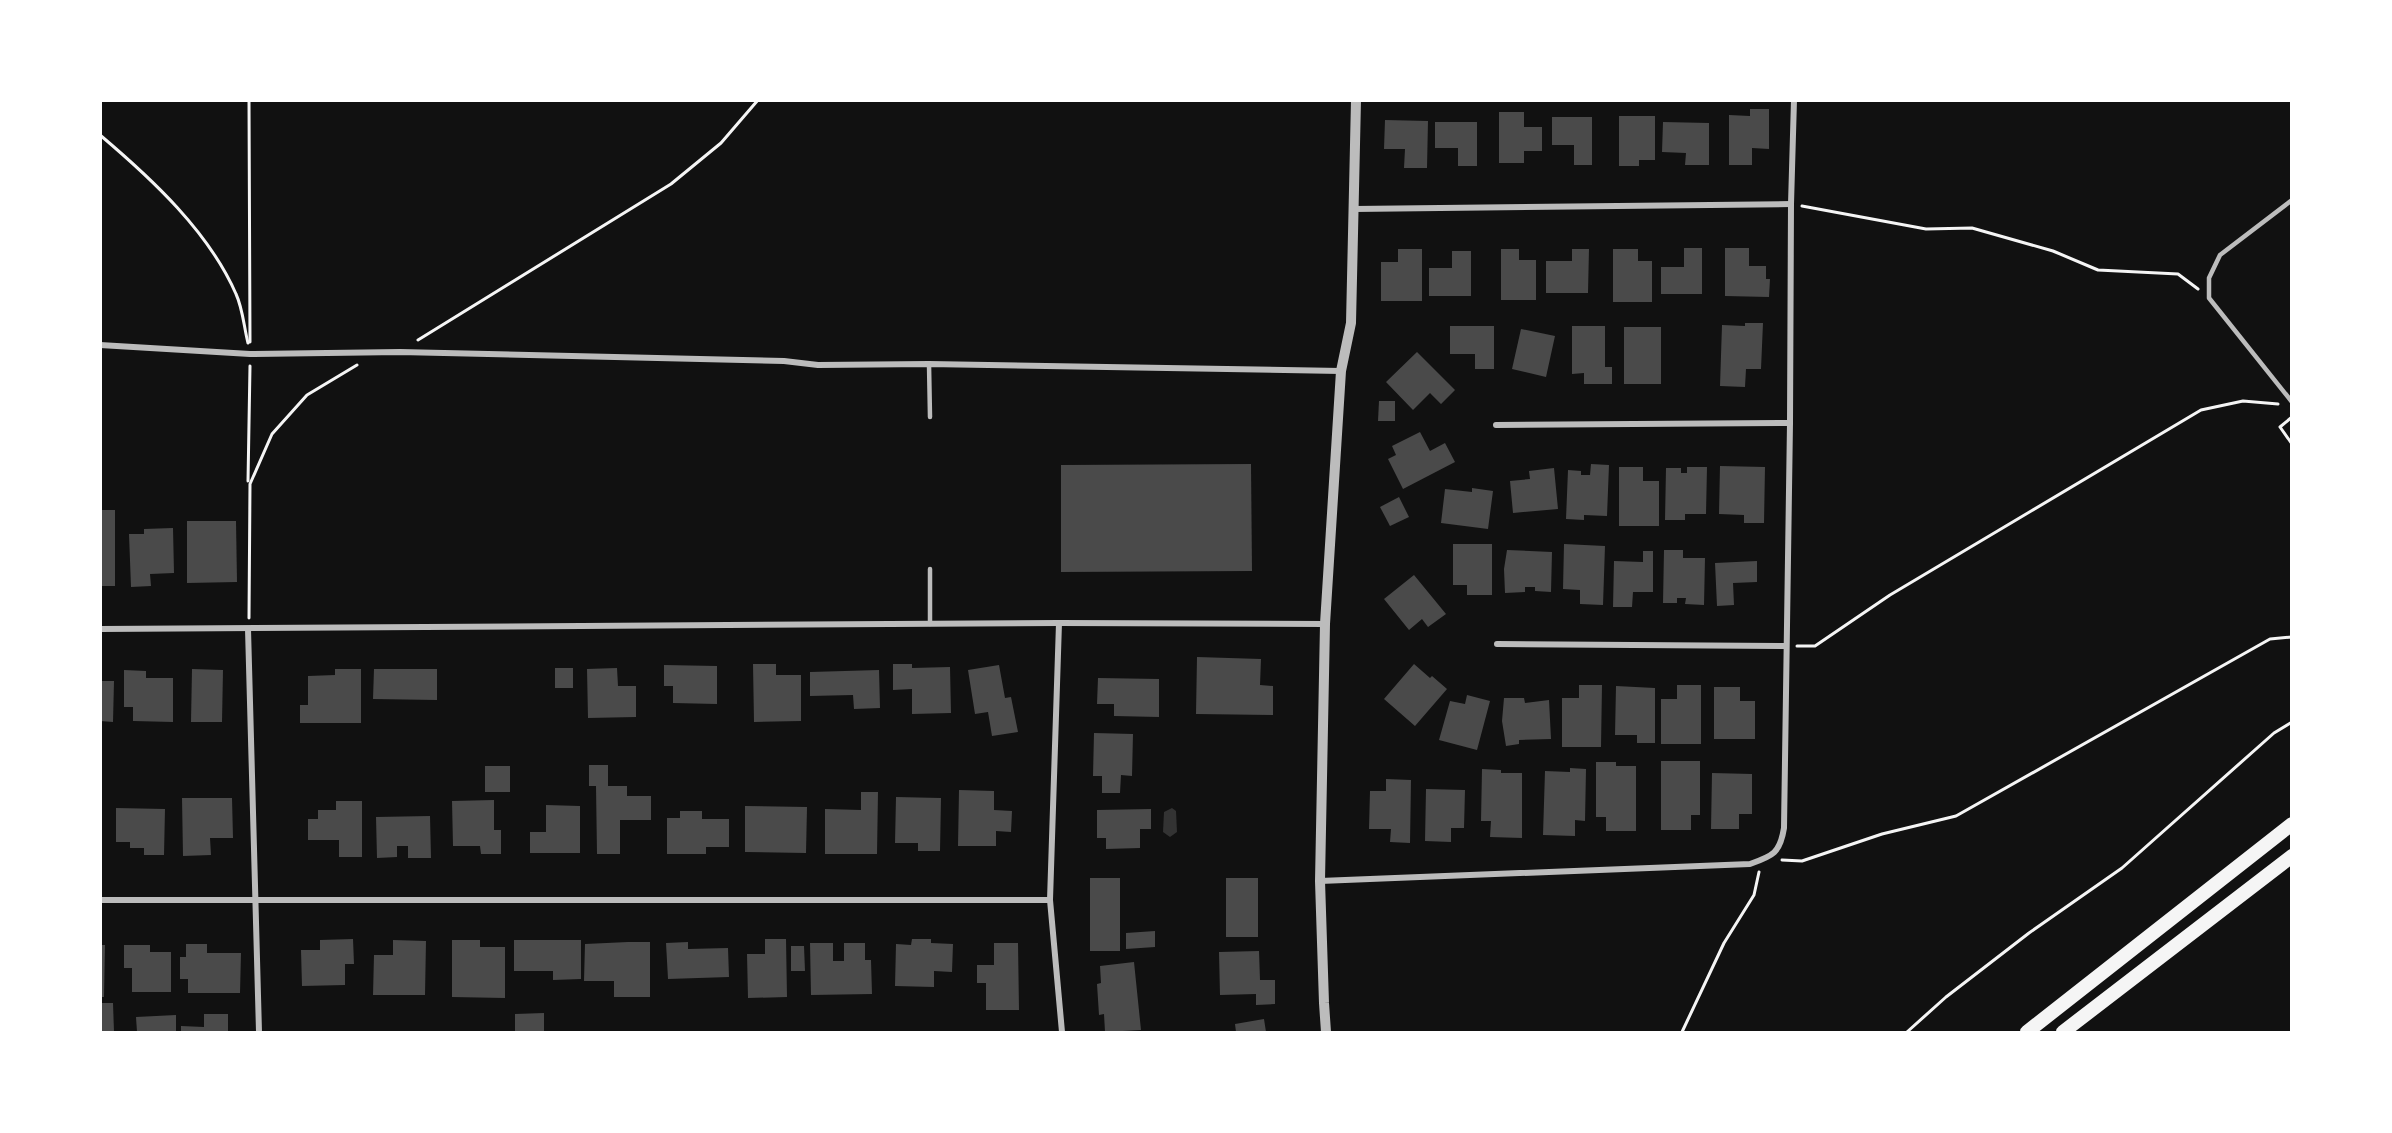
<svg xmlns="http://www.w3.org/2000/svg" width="2392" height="1133" viewBox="0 0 2392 1133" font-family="'Source Sans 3',sans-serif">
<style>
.water{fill:#333}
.building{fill:#4a4a4a}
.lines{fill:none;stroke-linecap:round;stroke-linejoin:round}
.path{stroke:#f5f5f5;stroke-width:3}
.service{stroke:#bcbcbc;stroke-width:4.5}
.minor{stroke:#bcbcbc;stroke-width:6}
.tertiary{stroke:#bcbcbc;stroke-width:10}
.primary{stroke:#f5f5f5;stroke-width:14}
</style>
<rect width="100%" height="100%" fill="#111"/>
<path class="water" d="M1172 808 1176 811 1177 832 1170 837 1163 832 1164 812Z"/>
<g class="building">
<path d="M1750 109H1769V149L1752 148V165H1729V115L1750 116Z"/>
<path d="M1499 112H1524V127H1542V151H1524V163H1499Z"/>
<path d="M1619 116H1655V160H1639V166H1619Z"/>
<path d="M1552 117H1592V165H1574V145H1552Z"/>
<path d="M1385 120 1428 121 1427 168H1404L1405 149H1384Z"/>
<path d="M1435 122H1477V166H1458V148H1435Z"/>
<path d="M1663 122 1709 123V165H1685L1686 153 1662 152Z"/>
<path d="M1684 248H1702V294H1661V267H1684Z"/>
<path d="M1725 248H1749V266H1766V279H1770L1769 297 1725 296Z"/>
<path d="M1398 249H1422V301H1381V262H1398Z"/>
<path d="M1501 249H1519V260H1536V300H1501Z"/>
<path d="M1572 249H1589L1588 293H1546V261H1572Z"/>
<path d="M1613 249H1638V261H1652V302H1613Z"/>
<path d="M1452 251H1471V296H1429V268H1452Z"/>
<path d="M1745 323H1763L1761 369H1746L1745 387 1720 386 1722 325 1745 326Z"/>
<path d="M1450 326H1494V369H1475V354H1450Z"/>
<path d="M1572 326H1605V367H1612V384H1584V373L1572 374Z"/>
<rect x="1624" y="327" width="37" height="57"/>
<path d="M1521 329 1555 336 1546 377 1512 369Z"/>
<path d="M1417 352 1455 390 1441 404 1430 393 1413 410 1386 382Z"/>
<path d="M1379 401H1395V421H1378Z"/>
<path d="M1420 432 1430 451 1445 443 1455 462 1403 489 1388 459 1396 455 1392 446Z"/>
<path d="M1251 464 1252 571 1061 572V465Z"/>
<path d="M1591 464 1609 465 1607 516 1584 515V520L1566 519 1568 470 1581 471V475H1590Z"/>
<path d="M1720 466 1765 467 1764 523H1744V515L1719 514Z"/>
<path d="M1619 467H1643V481H1659V526H1619Z"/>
<path d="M1687 467H1707L1706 514H1685V520H1665L1666 468H1681V473H1687Z"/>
<path d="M1554 468 1558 509 1513 513 1510 481 1530 479 1529 471Z"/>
<path d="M1472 488 1493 491 1488 529 1441 523 1445 489 1472 492Z"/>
<path d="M1399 497 1409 517 1390 526 1380 507Z"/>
<rect x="100" y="510" width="15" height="76"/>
<path d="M187 521H236L237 582 187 583Z"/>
<path d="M173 528 174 573 150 574 151 586 131 587 129 534H144V529Z"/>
<path d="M1453 544H1492V595H1467V585H1453Z"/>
<path d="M1564 544 1605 546 1603 605 1580 604V590L1563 589Z"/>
<path d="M1507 550 1552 552 1551 592 1535 591V587H1525V592L1505 593 1504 569Z"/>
<path d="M1664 550H1683V558H1705L1704 605 1685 604 1686 598H1677V603H1663Z"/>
<path d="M1643 551H1653V592H1633L1632 607H1613L1614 561 1643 562Z"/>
<path d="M1757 561V582L1733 583 1734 605 1717 606 1715 563Z"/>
<path d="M1414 575 1446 614 1428 627 1422 619 1409 630 1384 599Z"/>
<path d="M1197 657 1261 659 1260 685 1273 686V715L1196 714Z"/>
<path d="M753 664H776V675H801V721L754 722Z"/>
<path d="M893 664H912V668L950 667 951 713 912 714V689L893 690Z"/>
<path d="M1414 664 1430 678 1432 676 1447 689 1415 726 1384 699Z"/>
<path d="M664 665 717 666V704L673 703V686H664Z"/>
<path d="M999 665 1005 698 1011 697 1018 732 992 736 988 712 975 714 968 670Z"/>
<rect x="555" y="668" width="18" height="20"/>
<path d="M617 668 618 686H636V717L588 718 587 669Z"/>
<path d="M192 669 223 670 222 722H191Z"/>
<path d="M335 669H361V723H300V705H308V676L335 675Z"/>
<path d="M374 669H437V700L373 699Z"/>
<path d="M124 670 146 671V678H173V722L133 721V707H124Z"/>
<path d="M879 670 880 708 854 709 853 695 810 696V672Z"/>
<path d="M1098 678 1159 679V717L1114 716V704H1097Z"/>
<path d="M100 681H114L113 722 100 721Z"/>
<path d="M1579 685H1602L1601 747H1562V698H1579Z"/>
<path d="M1677 685H1701V744H1661V699H1677Z"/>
<path d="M1616 686 1655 688V743H1637V735H1615Z"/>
<path d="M1714 687H1740V701H1755V739H1714Z"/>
<path d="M1467 695 1490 701 1477 750 1439 740 1450 701 1465 704Z"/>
<path d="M1504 698H1524L1525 703 1549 700 1551 739 1519 740V744L1506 746 1502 721Z"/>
<path d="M1094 733 1133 734 1132 776 1121 775 1120 793H1102V776H1093Z"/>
<path d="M1661 761H1700V815H1691V830H1661Z"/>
<path d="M1596 762H1616V766H1636V831H1606V817H1596Z"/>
<path d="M589 765H608V786H627V796H651V820H620V854H597L596 786H589Z"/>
<rect x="485" y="766" width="25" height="26"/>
<path d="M1570 768 1586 769 1585 821 1575 820V836L1543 835 1545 771 1570 772Z"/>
<path d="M1482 769 1501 770V773H1522V838L1490 837 1491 821H1481Z"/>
<path d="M1712 773 1752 774V814H1739V829H1711Z"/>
<path d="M1386 779 1411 780 1410 843 1390 842 1391 829H1369L1370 791H1386Z"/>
<path d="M1426 789 1465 790 1464 828H1451V842L1425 841Z"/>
<path d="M959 790 994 791V810L1012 811 1011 832 996 831V846H958Z"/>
<path d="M861 792H878L877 854H825V809L861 810Z"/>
<path d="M896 797 941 798 940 851H918V843H895Z"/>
<path d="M182 798H232L233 838H210L211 855 183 856Z"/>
<path d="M494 800V830H501V854H481L480 846H453L452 801Z"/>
<path d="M336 801H362V857H339V840H308V819H318V810H336Z"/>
<path d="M546 805 580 806V853H530V832H546Z"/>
<path d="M745 806 807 807 806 853 745 852Z"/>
<path d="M116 808 165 809 164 855H144V848H130V842H116Z"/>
<path d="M1151 809V829H1140V848L1106 849V838H1097V810Z"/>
<path d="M680 811H702V819H729V847H706V854H667V818H680Z"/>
<path d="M430 816 431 858H408V846H397V857L377 858 376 817Z"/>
<rect x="1090" y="878" width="30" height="73"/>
<rect x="1226" y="878" width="32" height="59"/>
<path d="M1155 931V947L1126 949V933Z"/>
<path d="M353 939 354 964H345V985L302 986 301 950H320V940Z"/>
<path d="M765 939H786L787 997 748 998 747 954H765Z"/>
<path d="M912 939H931V943L953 944 952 972 934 971V987L895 986 896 944 911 945Z"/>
<path d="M393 940 426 941 425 995H373L374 955H393Z"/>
<path d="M452 940H480V947H505V998L452 997Z"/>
<path d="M514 940H581V979L553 980V971H514Z"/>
<path d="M628 942H650V997H614V981H584L585 944Z"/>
<path d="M688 942V949L728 948 729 977 668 979 666 943Z"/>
<path d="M810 943H833V961H844V943H865V960H871L872 994 811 995Z"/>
<path d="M994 943H1018L1019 1010H986V983H977V965H994Z"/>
<path d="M186 944H207V953H241L240 993H188V979H180V957H186Z"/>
<path d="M100 945H105L104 997H100Z"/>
<path d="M124 945H150V952H171V992H132V968H124Z"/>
<path d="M791 946H804L805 971H791Z"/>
<path d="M1259 951 1260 980H1275V1004L1256 1005V994L1220 995 1219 952Z"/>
<path d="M1134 962 1141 1030 1105 1032 1104 1014 1099 1015 1097 984 1101 983 1100 966Z"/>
<path d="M100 1003H113L114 1032H100Z"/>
<path d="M544 1013V1032H515V1014Z"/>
<path d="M204 1014H228V1032H181V1026L204 1027Z"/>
<path d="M176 1015V1032H137L136 1017Z"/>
<path d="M1264 1019 1266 1032H1236L1235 1024Z"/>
</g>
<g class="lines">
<g class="path">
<path d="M249 100 250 342"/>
<path d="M100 135C152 179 209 232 236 294 243 309 244 328 248 343"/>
<path d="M1802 206 1926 229 1972 228 2053 251 2098 270 2178 274 2198 289"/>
<path d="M418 340 671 184 721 143 758 100"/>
<path d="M2292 417 2280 427 2292 444"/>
<path d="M248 481 250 366"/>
<path d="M249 618 250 484 272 434 307 395 357 365"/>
<path d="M1797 646H1815L1890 595 2201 410 2243 401 2278 404"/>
<path d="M1782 860 1802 861 1882 834 1956 816 2270 639 2292 637"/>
<path d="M1682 1032 1724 943 1754 895 1759 872"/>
<path d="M1907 1032 1946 997 2029 933 2122 868 2274 733 2292 722"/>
</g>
<g class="service">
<path d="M2292 200 2220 255 2209 278V298L2292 402"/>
<path d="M929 364 930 417"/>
<path d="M930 569V624"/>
</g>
<g class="minor">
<path d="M1354 209 1791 204"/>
<path d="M100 345 250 354 400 352 784 361 818 365 929 364 1341 371"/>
<path d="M1496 425 1790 423"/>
<path d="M1059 623 1050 900 1062 1032"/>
<path d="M100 629 1059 623 1325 624"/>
<path d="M248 629 259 1032"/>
<path d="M1497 644 1786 646"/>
<path d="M1320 881 1750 864C1773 856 1780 853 1784 828L1790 423 1791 204 1794 100"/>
<path d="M100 900H1050"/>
</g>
<path class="tertiary" d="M1326 1032 1324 1003 1320 881 1325 624 1341 371 1351 323 1356 100"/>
<g class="primary">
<path d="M2027 1032 2292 824"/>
<path d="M2063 1032 2292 856"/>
</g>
</g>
<rect width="2392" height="1133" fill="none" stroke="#ffffff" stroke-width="204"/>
</svg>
